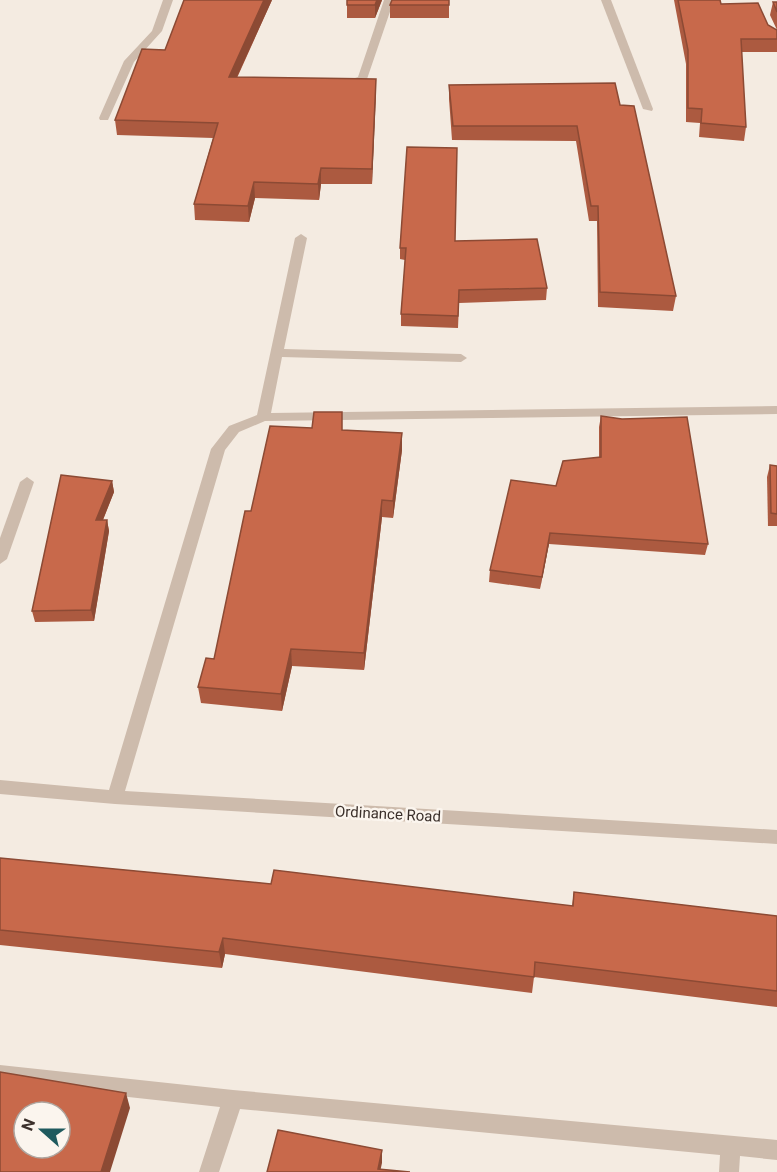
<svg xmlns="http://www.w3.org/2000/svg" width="777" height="1172" viewBox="0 0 777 1172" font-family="Roboto,sans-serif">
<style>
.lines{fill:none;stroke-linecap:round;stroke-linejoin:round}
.minor{fill:#cdbbac;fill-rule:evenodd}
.wall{fill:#ac5a40}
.shaded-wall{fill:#8c4a34}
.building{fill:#c8694b;stroke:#8c4a34;stroke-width:1.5;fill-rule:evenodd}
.labels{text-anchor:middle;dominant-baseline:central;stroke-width:5;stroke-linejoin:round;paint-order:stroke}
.street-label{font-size:15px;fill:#3b302b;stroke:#fbf5ee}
</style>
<rect width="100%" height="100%" fill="#f4ebe1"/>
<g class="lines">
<g class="minor">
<path d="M163 0H173L162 31 134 62 108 120H100L99 118 124 61 152 31Z"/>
<path d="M384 0H394L367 79 348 87H340V83L358 77Z"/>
<path d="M601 0H611L653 109 652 111 643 109Z"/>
<path d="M301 234 307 238 284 349 461 354 467 358 461 362 282 357 271 413 777 406V414L265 421 239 432 225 450 125 791 777 830V844L115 804 0 794V780L109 790 211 449 229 426 257 415 295 238Z"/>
<path d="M27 477 34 482 7 559 0 564V538L20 482Z"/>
<path d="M0 1065 233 1090 777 1140V1160L740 1156 739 1172H719L720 1155 240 1109 219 1172H199L220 1107 0 1083Z"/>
</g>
</g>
<g class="wall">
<path d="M272 0 237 78 376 79 372 184H321L319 200 255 198 249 222 195 220 194 204 213 138 117 135 115 120 165 50Z"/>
<path d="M347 0H382L375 18H347Z"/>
<path d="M449 0V18H390V5Z"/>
<path d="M674 0H720L721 4 768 25 777 30V52H741L746 127 744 141 699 137 700 123 686 122V64Z"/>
<path d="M773 2H777V30L770 15Z"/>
<path d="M449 85 620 105 676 296 673 311 598 307 597 221H589L576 141 452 140 449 99Z"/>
<path d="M455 241 547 288 546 300 459 303 458 328 401 326V314L405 260 400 259V248Z"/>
<path d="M601 416 708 544 705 555 549 544 540 589 489 582 490 570 556 486 599 457V427Z"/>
<path d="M343 430 402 433V450L393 518 382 517 364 670 292 666 282 711 201 703 198 687 214 659 251 511Z"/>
<path d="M770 465 777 466V526H768L767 477Z"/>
<path d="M112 481 114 492 103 520H107L109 531 94 621 35 622 32 611Z"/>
<path d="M0 858 271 884 572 906 574 892 777 916V1007L534 977 532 993 225 954 222 968 0 945Z"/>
</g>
<g class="shaded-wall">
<path d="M264 0H272L230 92 229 77Z"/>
<path d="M377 0H382L375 18V5Z"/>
<path d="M376 79V94L372 184V169Z"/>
<path d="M321 168V184L319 200 318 184Z"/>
<path d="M254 182 255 198 249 222 248 206Z"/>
<path d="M402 433V450L393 518V501Z"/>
<path d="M112 481 114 492 98 532 96 520Z"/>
<path d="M382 500V517L364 670V653Z"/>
<path d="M107 520 109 531 94 621 91 610Z"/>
<path d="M550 533 549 544 540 589 542 577Z"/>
<path d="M291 649 292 666 282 711 281 694Z"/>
<path d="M223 938 225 954 222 968 219 952Z"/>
<path d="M126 1093 130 1108 110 1172H101Z"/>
<path d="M382 1150V1163L380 1172 378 1169Z"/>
</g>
<g class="building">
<path d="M184 0H264L229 77 376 79 372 169 321 168 318 184 254 182 248 206 194 204 218 123 115 120 142 49 165 50Z"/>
<path d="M347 0H377L375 5H347Z"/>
<path d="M392 0H449V5H390Z"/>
<path d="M678 0H720L721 4 758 3 768 25 777 30V39H741L746 127 701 123 702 109 688 108V50Z"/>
<path d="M773 2H777V12Z"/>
<path d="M615 83 620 105 634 106 676 296 600 292 598 206H591L577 126H453L449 85Z"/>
<path d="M407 147 457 148 455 241 537 239 547 288 459 290 458 316 401 314 406 248H400Z"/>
<path d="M314 412H342V430L402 433 393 501 382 500 364 653 291 649 281 694 198 687 206 658 214 659 245 511H251L270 426 312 428Z"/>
<path d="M601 416 622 419 687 417 708 544 550 533 542 577 490 570 511 480 556 486 563 461 601 457Z"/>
<path d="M770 465 777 466V514L771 513Z"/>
<path d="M61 475 112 481 96 520H107L91 610 32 611Z"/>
<path d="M0 858 271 884 274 870 573 906 574 892 777 916V991L535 962 534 977 223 938 219 952 0 930Z"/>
<path d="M0 1072 126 1093 101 1172H0ZM24 1112H60V1148H24Z"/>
<path d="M278 1130 382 1150 378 1169 410 1172H267Z"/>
</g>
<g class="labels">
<g class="street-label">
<text transform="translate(388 814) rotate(3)">Ordinance Road</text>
</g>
</g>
<g transform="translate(42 1130) rotate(291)"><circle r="28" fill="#fbf5ee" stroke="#aea6a0" stroke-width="1.5"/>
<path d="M0-4.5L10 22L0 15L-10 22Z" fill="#1f5a5e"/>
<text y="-9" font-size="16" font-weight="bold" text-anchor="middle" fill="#3b302b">N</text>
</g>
</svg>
